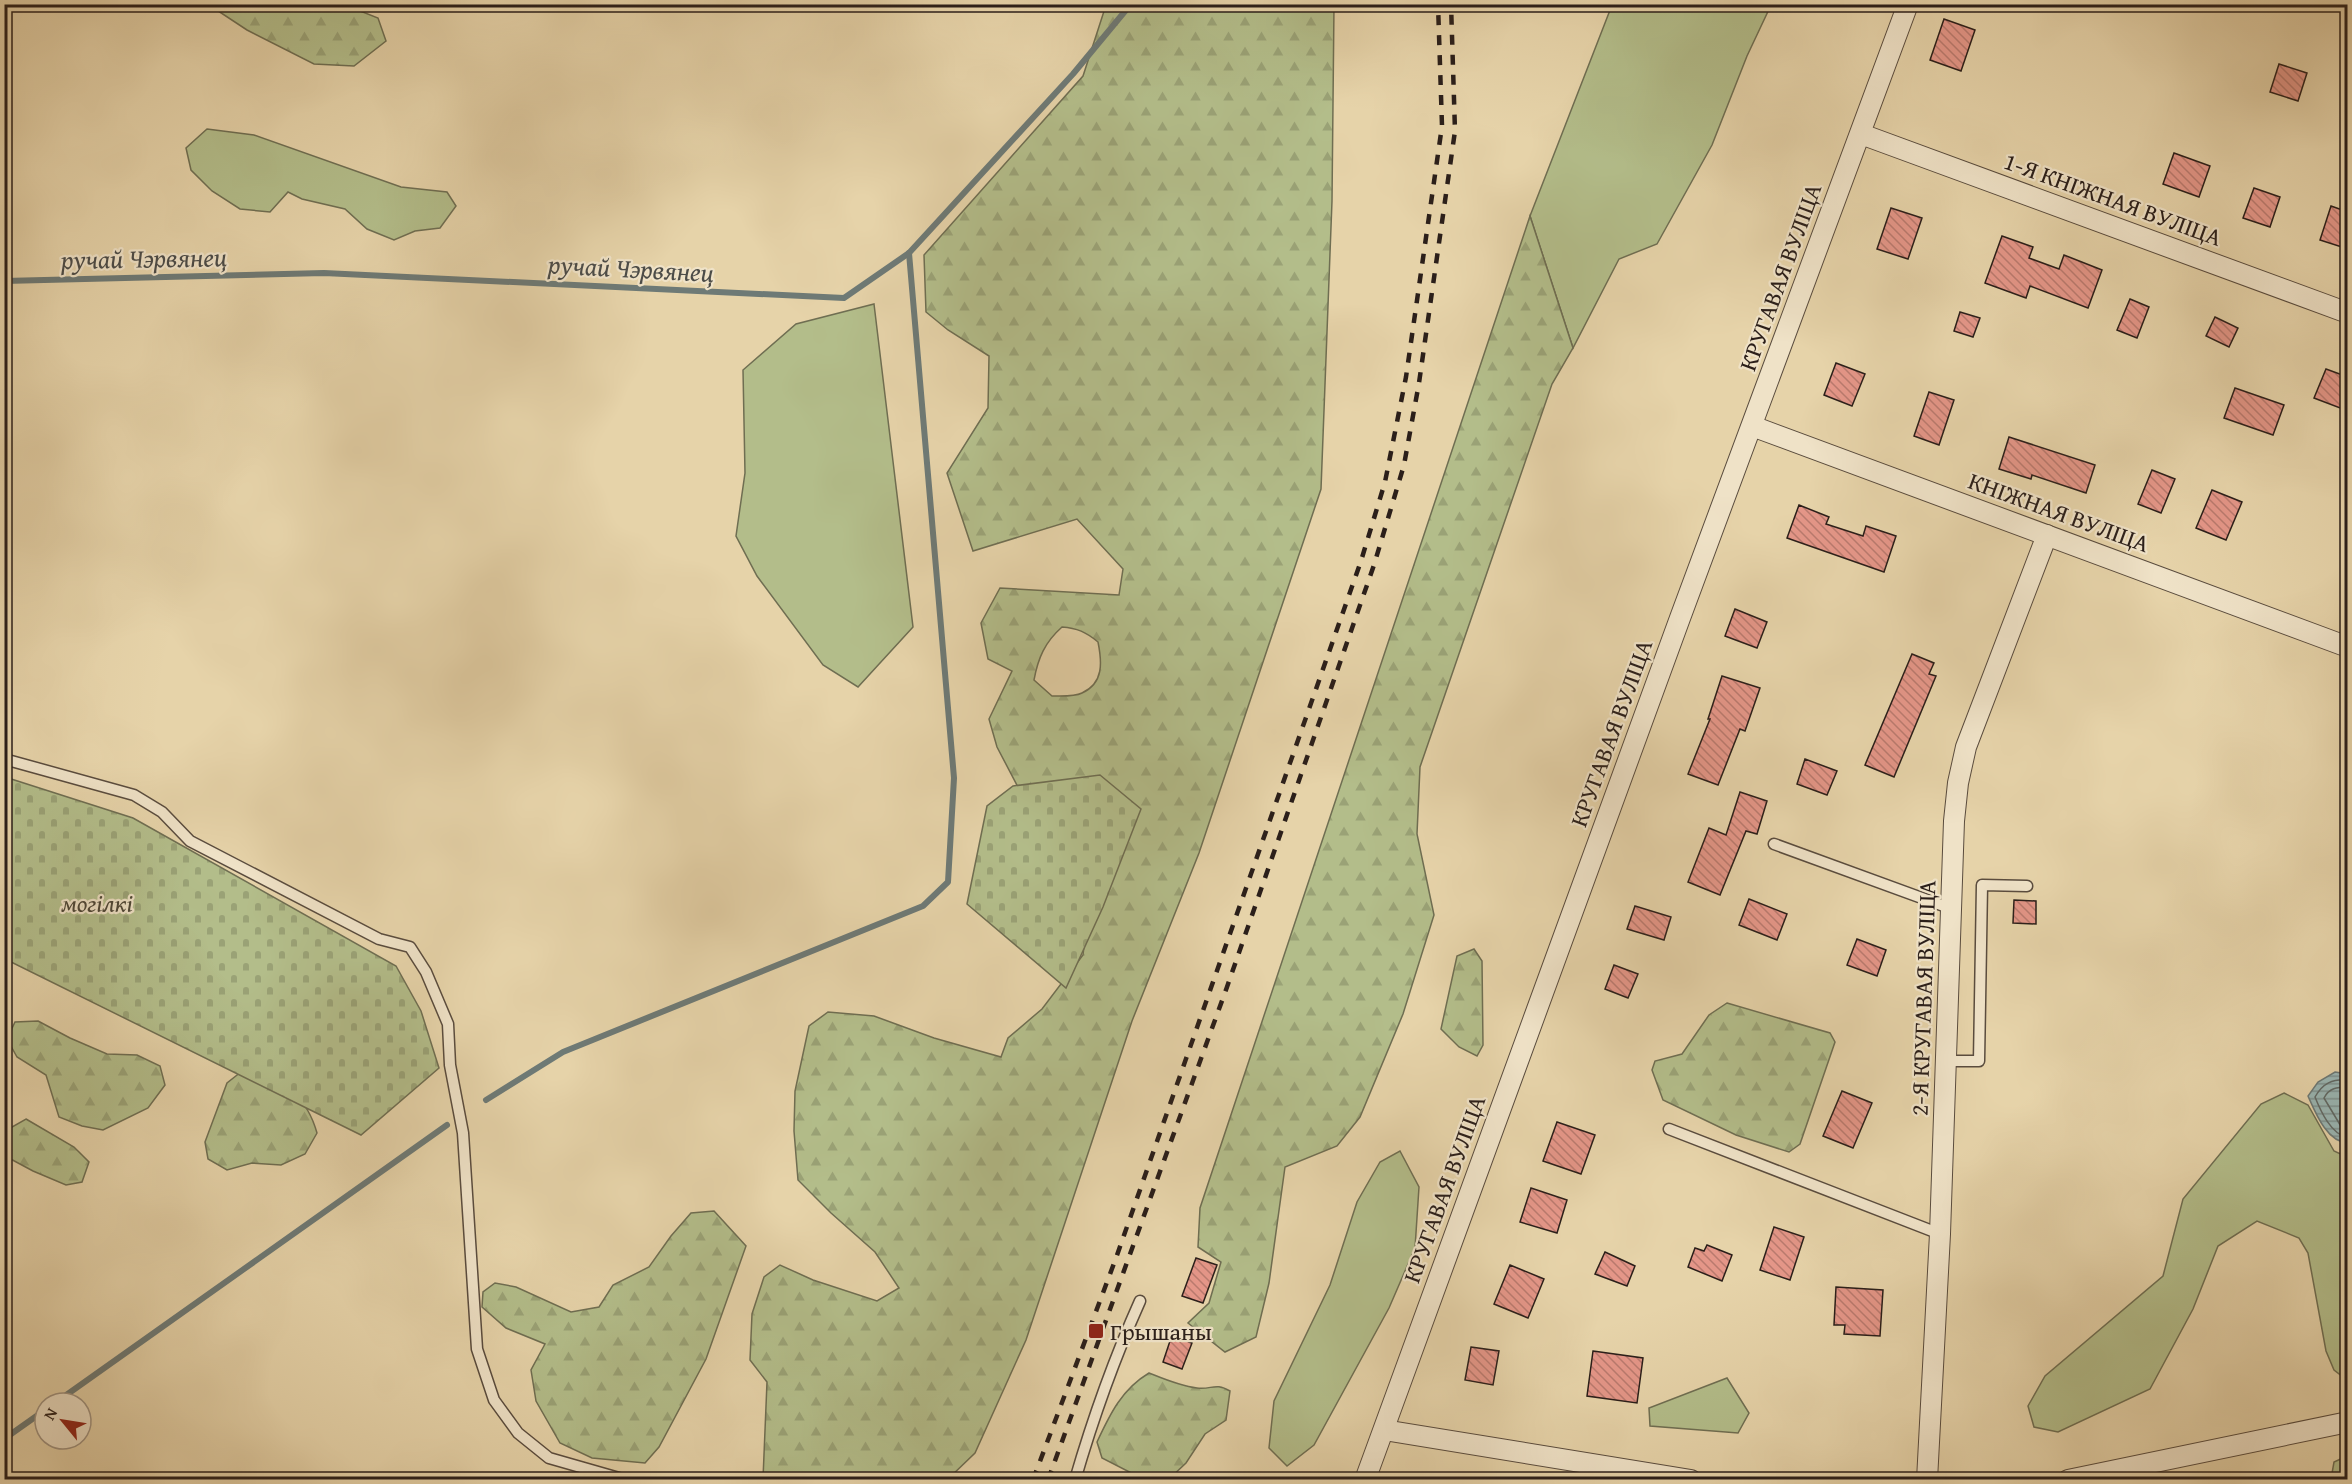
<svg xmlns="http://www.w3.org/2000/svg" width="2352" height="1484" viewBox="0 0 2352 1484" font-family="'Gentium Book Plus',serif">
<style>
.green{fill:#b3bd8a;stroke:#6f6e52;stroke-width:1.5}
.forest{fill:url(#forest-firs);stroke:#6f6e52;stroke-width:1.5;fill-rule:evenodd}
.cemetery{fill:url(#cemetery-stones);stroke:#6f6e52;stroke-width:1.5}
.water{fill:url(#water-rules);stroke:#6e7a76;stroke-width:1.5}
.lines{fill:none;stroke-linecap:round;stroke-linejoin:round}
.shore{stroke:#626a66;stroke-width:1.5}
.stream{stroke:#6e7a76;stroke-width:6}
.building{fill:url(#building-back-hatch);stroke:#2b1f1a;stroke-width:1.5}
.service-casing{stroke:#5a4c3e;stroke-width:13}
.minor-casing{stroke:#5a4c3e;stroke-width:22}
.service{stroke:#efe2c7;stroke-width:10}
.minor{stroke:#efe2c7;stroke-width:20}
.rail{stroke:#2b1f1a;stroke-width:4.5;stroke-dasharray:10 10;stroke-linecap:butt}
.poi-dot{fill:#8f2418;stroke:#efe2c7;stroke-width:2}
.labels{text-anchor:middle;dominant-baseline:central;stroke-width:4.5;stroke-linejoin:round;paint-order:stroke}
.street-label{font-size:24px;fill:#2b1f1a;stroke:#efe2c7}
.park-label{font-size:24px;font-style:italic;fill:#4d4636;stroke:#efe2c7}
.poi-label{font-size:24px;fill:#2b1f1a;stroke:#efe2c7;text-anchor:start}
.water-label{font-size:26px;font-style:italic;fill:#4c4c48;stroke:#efe2c7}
</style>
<defs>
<pattern id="forest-firs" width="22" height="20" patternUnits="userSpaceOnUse" patternTransform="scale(1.5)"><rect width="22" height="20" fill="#b3bd8a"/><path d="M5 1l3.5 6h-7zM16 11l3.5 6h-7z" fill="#9aa276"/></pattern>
<pattern id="cemetery-stones" width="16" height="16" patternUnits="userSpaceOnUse" patternTransform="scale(1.5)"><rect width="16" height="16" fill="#b3bd8a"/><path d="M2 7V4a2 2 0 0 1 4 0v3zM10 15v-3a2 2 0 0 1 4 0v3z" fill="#9aa276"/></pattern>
<pattern id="water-rules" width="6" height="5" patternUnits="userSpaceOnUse" patternTransform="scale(1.5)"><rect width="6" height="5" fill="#9ab6b3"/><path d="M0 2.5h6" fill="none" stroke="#7e9391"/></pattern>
<pattern id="building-back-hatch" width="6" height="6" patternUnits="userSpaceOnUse" patternTransform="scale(1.5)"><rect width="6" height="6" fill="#e49688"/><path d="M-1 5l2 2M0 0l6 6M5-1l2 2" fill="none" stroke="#b97a6e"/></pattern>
</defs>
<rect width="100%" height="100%" fill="#e6d3a9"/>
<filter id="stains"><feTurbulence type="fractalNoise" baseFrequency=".00333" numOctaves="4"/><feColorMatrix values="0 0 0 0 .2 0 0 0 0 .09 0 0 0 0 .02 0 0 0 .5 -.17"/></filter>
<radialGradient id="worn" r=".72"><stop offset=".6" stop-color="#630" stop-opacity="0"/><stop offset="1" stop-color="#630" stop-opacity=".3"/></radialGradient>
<g class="green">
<path d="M1612 5H1771L1747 56 1712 145 1657 244 1619 259 1573 348 1530 216Z"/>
<path d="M207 129 254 135 401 187 447 192 456 206 440 228 415 231 394 240 367 229 345 209 302 199 288 192 270 212 240 209 212 191 191 170 186 148Z"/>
<path d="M874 304 913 627 858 687 823 665 757 576 736 536 745 473 743 370 796 324Z"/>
<path d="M2284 1093 2308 1105 2334 1151 2347 1157V1380L2334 1370 2326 1351 2308 1253 2299 1238 2257 1221 2218 1246 2193 1309 2150 1389 2058 1432 2034 1427 2028 1406 2045 1376 2163 1276 2183 1199 2261 1104Z"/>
<path d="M1400 1151 1419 1187 1415 1248 1389 1308 1314 1445 1287 1466 1269 1448 1274 1401 1330 1285 1357 1202 1380 1162Z"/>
<path d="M1727 1378 1749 1413 1738 1433 1650 1426 1649 1408Z"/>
<path d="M2347 1456V1479H2331L2334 1462Z"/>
</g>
<g class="forest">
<path d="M209 5H345L378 18 386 41 354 66 314 64 247 30Z"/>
<path d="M1106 5H1334L1332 201 1321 489 1199 853 1132 1021 1026 1340 975 1453 948 1479H763L767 1382 750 1360 752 1314 764 1277 780 1265 813 1280 877 1301 899 1288 875 1252 831 1213 798 1180 794 1131 795 1091 809 1026 828 1012 874 1016 934 1038 1001 1057 1008 1038 1042 1009 1083 955 1089 903 1020 791 997 747 989 719 1012 671 988 659 981 623 1000 588 1119 595 1123 569 1077 519 973 551 947 473 988 408 989 356 948 330 926 312 924 255 1083 76ZM1062 627C1077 628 1086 632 1098 642 1102 662 1104 683 1082 693 1074 697 1061 696 1052 696L1034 680C1038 658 1045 642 1062 627Z"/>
<path d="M1530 216 1573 348 1552 384 1420 767 1417 834 1434 915 1403 1014 1360 1117 1337 1146 1285 1167 1269 1283 1256 1337 1225 1352 1188 1323 1209 1303 1221 1262 1198 1247 1200 1208Z"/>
<path d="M1474 949 1482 961 1483 1045 1477 1056 1459 1047 1441 1029 1457 956Z"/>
<path d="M1727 1003 1830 1033 1835 1042 1800 1144 1789 1152 1736 1135 1663 1100 1652 1070 1655 1061 1682 1054 1709 1015Z"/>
<path d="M38 1021 70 1038 107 1054 137 1055 160 1066 165 1085 148 1108 103 1130 82 1126 59 1117 46 1075 17 1057 7 1039 15 1022Z"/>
<path d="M246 1068C283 1085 305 1091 317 1133L305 1154 281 1165 252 1163 227 1170 208 1159 205 1142 227 1083Z"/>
<path d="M26 1119 74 1147 89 1162 82 1182 66 1185 33 1171 5 1156V1131Z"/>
<path d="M714 1211 746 1246 706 1359 659 1447 645 1463 592 1458 560 1443 536 1401 531 1370 545 1344 506 1328 482 1307 483 1292 495 1283 516 1287 571 1312 599 1307 613 1285 649 1267 671 1236 691 1213Z"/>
<path d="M1149 1373C1164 1379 1180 1386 1197 1388 1212 1390 1215 1382 1230 1391L1226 1420 1205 1434 1186 1463 1169 1479H1143L1102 1458 1097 1442C1110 1414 1122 1389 1149 1373Z"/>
</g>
<g class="cemetery">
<path d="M1100 775 1141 809 1103 907 1066 988 967 904 987 806 1013 786Z"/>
<path d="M5 777 133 818 396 966 421 1011 439 1068 361 1135 5 959Z"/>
</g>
<path class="water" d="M2335 1072 2347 1074 2348 1143C2327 1142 2316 1114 2308 1096L2318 1082Z"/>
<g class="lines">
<g class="shore">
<path d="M2348 1080C2332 1079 2323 1083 2315 1097 2321 1112 2331 1134 2348 1138"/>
<path d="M2348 1087C2337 1087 2329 1088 2324 1098L2342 1128 2348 1130"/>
</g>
<g class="stream">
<path d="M4 281 324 273 844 298 909 253 1073 74 1131 4"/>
<path d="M486 1100 563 1052 923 906 948 882 954 778 909 253"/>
<path d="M55 1403 447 1125"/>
<path d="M4 1439 45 1410"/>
</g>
</g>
<g class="building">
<path d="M1944 19 1975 30 1961 71 1930 60Z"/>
<path d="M2279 64 2307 73 2298 101 2270 92Z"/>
<path d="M2174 153 2210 166 2199 197 2163 184Z"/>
<path d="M2254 188 2280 197 2270 227 2243 218Z"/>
<path d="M2331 206 2348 212V249L2320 240Z"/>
<path d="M1891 208 1922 218 1908 259 1877 249Z"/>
<path d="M2002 236 2033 247 2029 258 2059 269 2064 255 2102 270 2088 308 2030 286 2026 298 1985 283Z"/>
<path d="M2130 299 2149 307 2137 338 2117 330Z"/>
<path d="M1960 312 1980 318 1973 337 1954 331Z"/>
<path d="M2215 317 2238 328 2229 347 2206 336Z"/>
<path d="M1836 363 1865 374 1852 406 1824 395Z"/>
<path d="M2326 369 2348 377V411L2314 398Z"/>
<path d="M2235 388 2284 405 2273 435 2224 418Z"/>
<path d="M1929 392 1954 400 1939 445 1914 436Z"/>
<path d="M2009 437 2095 465 2086 493 2032 475 2031 479 1999 469Z"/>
<path d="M2152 470 2175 479 2161 513 2138 504Z"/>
<path d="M2212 490 2242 502 2226 540 2196 528Z"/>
<path d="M1799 505 1829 517 1826 524 1863 536 1866 526 1896 536 1884 572 1787 538Z"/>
<path d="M1735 609 1767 622 1757 648 1725 636Z"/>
<path d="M1912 654 1934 663 1929 674 1936 676 1894 777 1865 765Z"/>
<path d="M1722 676 1760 688 1745 731 1740 729 1718 785 1688 774 1710 719H1708Z"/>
<path d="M1805 759 1837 771 1827 795 1797 784Z"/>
<path d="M1740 792 1767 801 1757 834 1746 831 1720 895 1688 882 1709 828 1726 835Z"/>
<path d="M1749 899 1787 914 1777 940 1739 925Z"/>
<path d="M2014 900 2036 901V924L2013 923Z"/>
<path d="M1635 906 1671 917 1664 940 1627 929Z"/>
<path d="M1857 939 1886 950 1877 976 1847 965Z"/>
<path d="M1614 965 1638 974 1628 998 1605 989Z"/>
<path d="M1842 1091 1872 1103 1853 1148 1823 1136Z"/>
<path d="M1557 1122 1595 1135 1581 1174 1543 1161Z"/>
<path d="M1531 1188 1567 1200 1557 1233 1520 1222Z"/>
<path d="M1774 1227 1804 1237 1790 1280 1760 1270Z"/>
<path d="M1707 1245 1732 1255 1722 1281 1688 1267 1695 1248 1704 1251Z"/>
<path d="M1605 1252 1635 1266 1627 1286 1595 1274Z"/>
<path d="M1196 1258 1217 1265 1203 1303 1182 1296Z"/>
<path d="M1510 1265 1544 1279 1528 1318 1494 1304Z"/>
<path d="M1836 1287 1883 1290 1880 1336 1844 1334 1845 1325H1834Z"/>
<path d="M1172 1335 1192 1343 1182 1369 1163 1362Z"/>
<path d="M1471 1347 1499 1351 1493 1385 1465 1380Z"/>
<path d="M1593 1351 1643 1358 1637 1403 1587 1396Z"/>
</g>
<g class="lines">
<defs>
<g id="service">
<path d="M4 759 134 795 162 812 190 841 379 939 410 947 426 972 448 1024 450 1065 463 1133 477 1349 494 1400 518 1433 549 1458 626 1480"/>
<path d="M1774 844 1952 909"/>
<path d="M1947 1061H1979L1982 885 2027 886"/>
<path d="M1669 1129 1940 1234"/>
<path d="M1075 1480C1093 1418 1114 1359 1140 1301"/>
</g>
<g id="minor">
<path d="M1861 134 2348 313"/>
<path d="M1752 426 2348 647"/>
<path d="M1384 1430 1691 1480"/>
<path d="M1365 1480 1680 618 1908 4"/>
<path d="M1927 1480 1940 1234 1954 821 1958 783 1966 747 2047 535"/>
<path d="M2068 1480 2348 1422"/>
</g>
</defs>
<use href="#service" class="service-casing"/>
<use href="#minor" class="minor-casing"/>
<use href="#service" class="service"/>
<use href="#minor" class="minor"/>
<g class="rail">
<path d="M1033 1480 1116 1258 1361 561 1385 482 1406 377 1442 126 1438 4"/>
<path d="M1048 1480 1227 987 1374 565 1404 465 1419 383 1455 131 1451 4"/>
</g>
</g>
<rect class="poi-dot" x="1088" y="1323" width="16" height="16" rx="3"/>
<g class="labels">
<g class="street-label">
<text transform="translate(2113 199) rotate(20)">1-Я КНІЖНАЯ ВУЛІЦА</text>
<text transform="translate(1780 277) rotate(-70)">КРУГАВАЯ ВУЛІЦА</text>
<text transform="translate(2059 512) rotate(20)">КНІЖНАЯ ВУЛІЦА</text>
<text transform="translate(1611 733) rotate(-70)">КРУГАВАЯ ВУЛІЦА</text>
<text transform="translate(1923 998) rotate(-88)">2-Я КРУГАВАЯ ВУЛІЦА</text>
<text transform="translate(1444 1189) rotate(-70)">КРУГАВАЯ ВУЛІЦА</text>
</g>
<g class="park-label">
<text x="97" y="903">могілкі</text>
</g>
<g class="poi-label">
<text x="1110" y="1331">Грышаны</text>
</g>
<g class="water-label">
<text transform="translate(144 258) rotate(-1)">ручай Чэрвянец</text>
<text transform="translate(631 268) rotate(3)">ручай Чэрвянец</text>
</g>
</g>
<rect width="2352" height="1484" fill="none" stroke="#e6d3a9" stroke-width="24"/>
<rect x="6" y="6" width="2340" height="1472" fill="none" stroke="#2b1f1a" stroke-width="3"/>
<rect x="12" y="12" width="2328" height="1460" fill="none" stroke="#2b1f1a" stroke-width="1.5"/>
<g transform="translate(63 1421) rotate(300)"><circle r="28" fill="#efe2c7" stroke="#a19482" stroke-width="1.5"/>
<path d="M0-4.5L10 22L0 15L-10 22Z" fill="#8f2418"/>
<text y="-9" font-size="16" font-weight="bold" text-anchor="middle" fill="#2b1f1a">N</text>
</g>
<rect width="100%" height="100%" filter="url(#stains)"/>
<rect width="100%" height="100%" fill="url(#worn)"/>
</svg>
